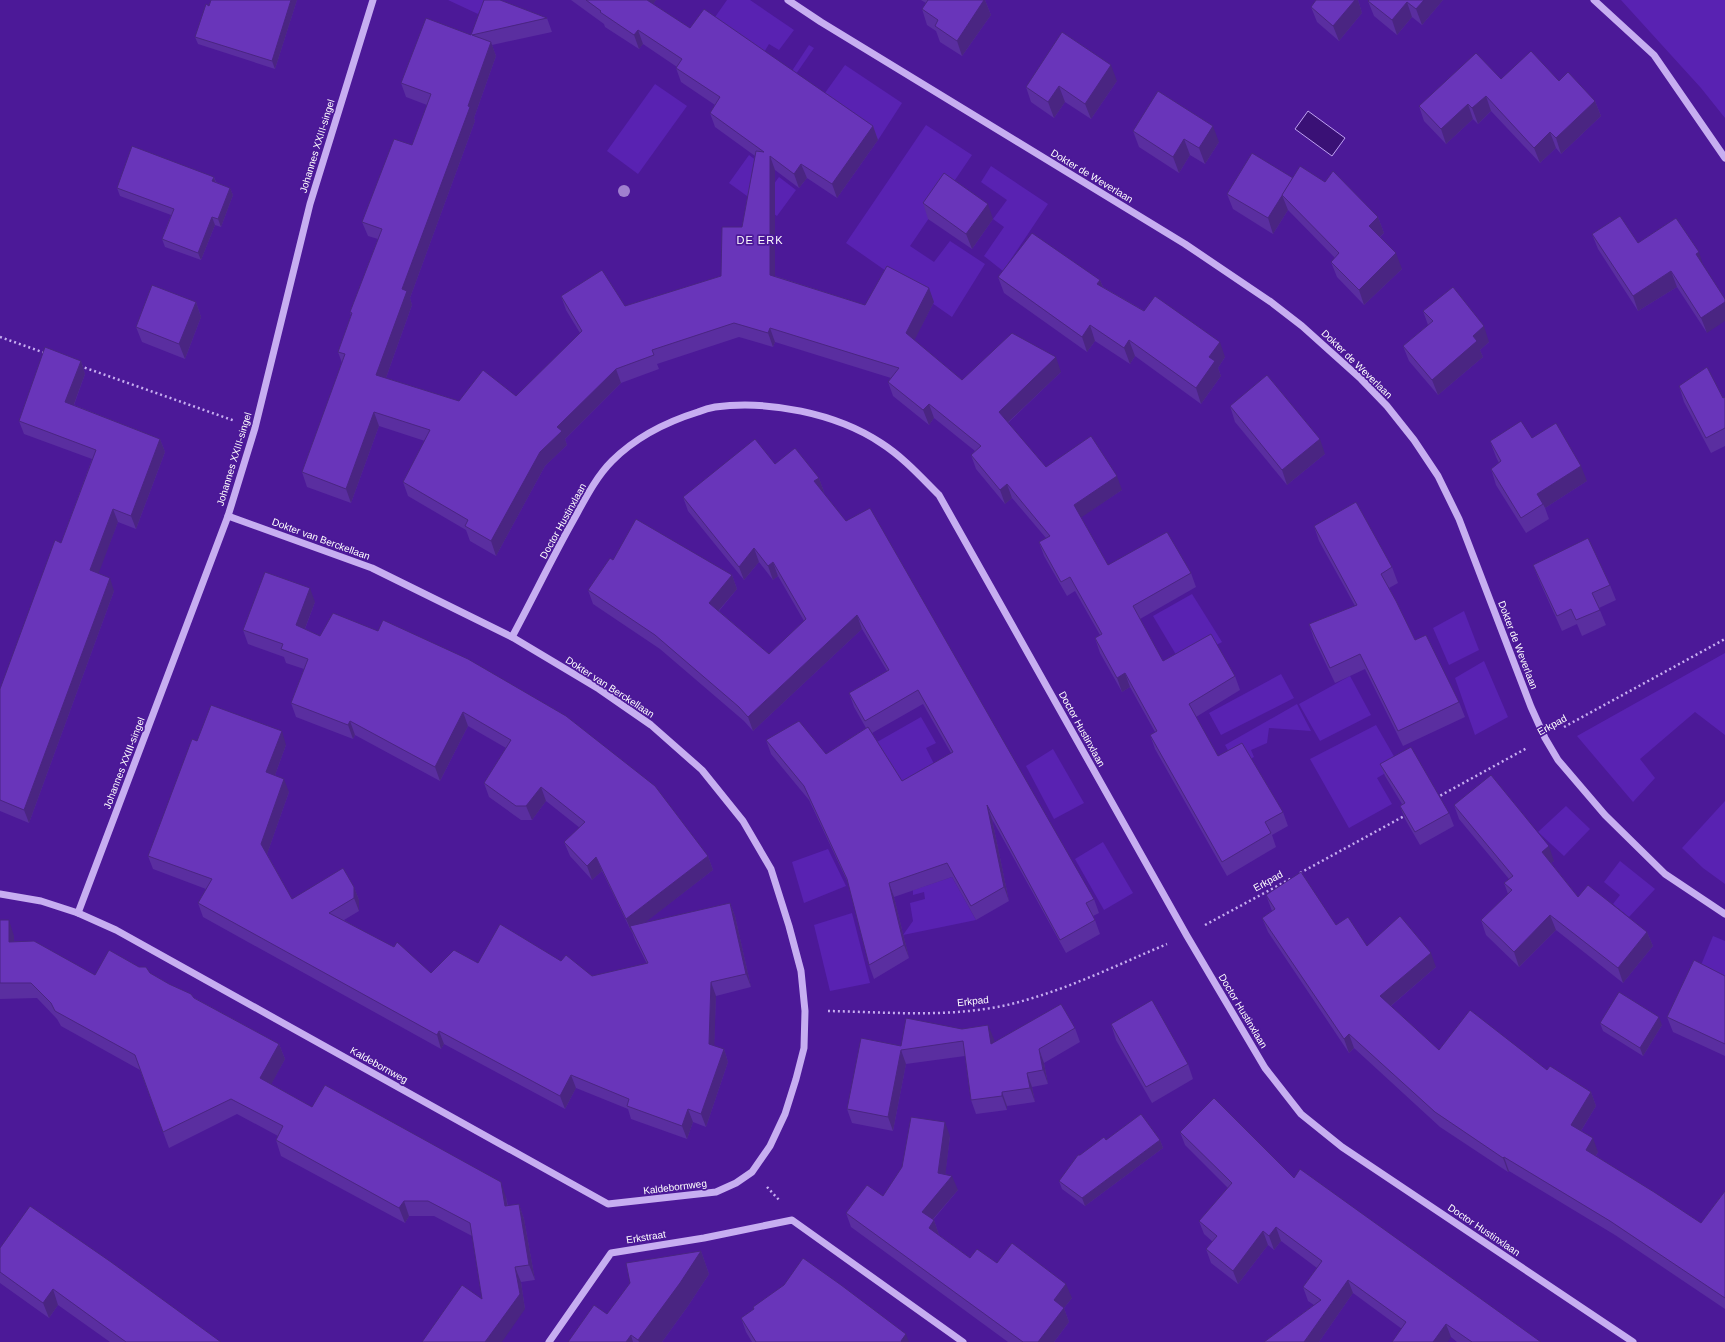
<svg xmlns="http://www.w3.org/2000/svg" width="1725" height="1342" viewBox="0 0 1725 1342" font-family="Arial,sans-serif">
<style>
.green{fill:#5922b2}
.water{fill:#3a1176;stroke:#bfa1f3}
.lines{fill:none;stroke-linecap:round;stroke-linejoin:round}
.path{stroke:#c7aef1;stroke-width:2.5;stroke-dasharray:2 3;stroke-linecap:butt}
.minor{stroke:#c7aef1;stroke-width:7}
.tree{fill:#a080cf}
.wall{fill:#5a2ea0;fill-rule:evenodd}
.shaded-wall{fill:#4a2582}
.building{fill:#6935ba;stroke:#4a2582}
.labels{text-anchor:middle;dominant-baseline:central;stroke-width:3.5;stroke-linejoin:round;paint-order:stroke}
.street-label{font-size:10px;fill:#fff;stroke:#4c1998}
.neighbourhood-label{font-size:11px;letter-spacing:1px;fill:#fff;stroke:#4c1998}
</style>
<rect width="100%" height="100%" fill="#4c1998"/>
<g class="green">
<path d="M448 0H485L478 14Z"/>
<path d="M727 0H750L794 30 779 50 769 44 763 54 713 20Z"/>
<path d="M1621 0H1725V118L1701 88Z"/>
<path d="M809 45 814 48 764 120 761 118Z"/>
<path d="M845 65 902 103 878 140 820 100Z"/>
<path d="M655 84 687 106 638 174 607 151Z"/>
<path d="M926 125 972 155 910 246 934 262 950 241 985 264 952 317 846 243Z"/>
<path d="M749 155 773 173 754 201 729 183Z"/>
<path d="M991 166 1048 204 1003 271 984 256 1004 227 993 219 1007 200 981 182Z"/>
<path d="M779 177 796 190 777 216 759 204Z"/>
<path d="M1192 594 1222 642 1181 663 1153 616Z"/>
<path d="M1464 611 1479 650 1449 665 1433 628Z"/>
<path d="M1725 653V735L1695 712 1640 759 1655 778 1633 802 1577 736Z"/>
<path d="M1484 661 1508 717 1475 735 1455 678Z"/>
<path d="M1281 674 1294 698 1221 735 1209 713Z"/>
<path d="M1350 676 1371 715 1320 741 1299 704Z"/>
<path d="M1297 704 1311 731 1269 728 1267 743 1251 750 1254 757 1237 766 1225 745Z"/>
<path d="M921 717 936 743 926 748 940 776 905 797 877 742Z"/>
<path d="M1376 725 1399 765 1377 778 1392 804 1349 828 1310 759Z"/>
<path d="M1053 749 1084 803 1054 819 1026 766Z"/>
<path d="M1725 801V884L1703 868 1682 848Z"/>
<path d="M1566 806 1590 829 1564 856 1538 832Z"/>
<path d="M1103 842 1133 893 1104 910 1075 859Z"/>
<path d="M828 849 846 886 804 903 792 862Z"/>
<path d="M1620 861 1655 889 1629 917 1613 904 1620 895 1604 882Z"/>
<path d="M952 877 976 920 903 935 913 921 910 903 925 899 924 892 913 895V890Z"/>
<path d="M852 913 870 983 830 991 814 925Z"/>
<path d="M1713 936 1725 941V983L1699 970Z"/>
</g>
<path class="water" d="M1308 111 1345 138 1332 156 1295 129Z"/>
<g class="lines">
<g class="path">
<path d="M0 337 45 353"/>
<path d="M80 366 235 421"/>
<path d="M1564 727 1725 639"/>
<path d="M1436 798 1527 748"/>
<path d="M1300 873 1406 815"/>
<path d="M1205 925 1292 878"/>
<path d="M828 1011C886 1012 949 1018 1007 1005 1062 992 1115 966 1167 944"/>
<path d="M767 1187 780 1201"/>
</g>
<g class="minor">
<path d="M788 0 821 22 1185 244 1271 302 1302 326 1361 379 1387 406 1414 440 1438 476 1459 519 1531 707 1545 738 1558 760 1605 815 1665 874 1725 914"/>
<path d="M1594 0 1654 55 1725 158"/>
<path d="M512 637C533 598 552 558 574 519 585 499 596 477 612 461 636 437 666 422 698 412 703 410 709 408 715 407 768 400 836 413 881 443 903 457 921 477 939 495L1187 936 1265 1068 1301 1114 1342 1147 1633 1342"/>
<path d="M0 894 41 901 78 913 116 930 608 1204 716 1192 736 1183 752 1172 770 1146 785 1114 796 1079 804 1048 805 1011 801 971 789 926 771 869 743 821 702 770 651 725 599 689 512 637 372 568 228 516"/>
<path d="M78 913 228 516 255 428 310 204 373 0"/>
<path d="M549 1342 611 1253 704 1238 792 1220 963 1342"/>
</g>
</g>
<circle class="tree" cx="624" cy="191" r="6"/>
<g class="wall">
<path d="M211 0H297L275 69 198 44 195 37 209 6Z"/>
<path d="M571 0H656L653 4 690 28 873 126 878 140 837 198 807 178 799 188 775 170V276L865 305 934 302 914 340 962 380 1061 372 1008 423 1046 467 1122 490 1081 517 1108 565 1191 573 1196 587 1140 619 1163 661 1235 676 1240 690 1196 717 1218 756 1283 812 1288 826 1272 835 1276 847 1227 876 1155 749 1150 735 1155 732 1130 687 1122 692 1100 653 1095 638 1100 635 1075 591 1067 596 1044 556 1039 542 1046 538 1012 498 1005 504 976 469 971 455 975 451 934 418 929 425 893 396 888 382 891 378 775 342 773 347 739 337 657 364 659 369 621 383 565 439 567 445 545 466 496 556 470 541 466 530 408 496 403 482 425 441 379 426 351 503 307 487 302 472 342 363 338 352 351 316 350 312 378 239 368 236 362 222 412 145 427 105 406 97 401 83 471 35 547 18 552 32 492 45 496 56 474 118 475 121 410 298 412 305 386 378 459 401 516 396 580 333 566 310 561 296 625 306 721 276 742 227 755 156 715 127 710 113 715 105 681 82 676 68 677 67 643 44 639 49 605 27 604 24Z"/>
<path d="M921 0H985L991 15 962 56 940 42 936 31 927 25 922 9 926 3Z"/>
<path d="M1316 0H1358L1362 13 1339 41 1317 22 1311 7Z"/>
<path d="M1369 0H1443L1422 25 1412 17 1397 35 1374 16 1368 1Z"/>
<path d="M1501 79 1559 81 1595 101 1601 116 1561 154 1556 148 1540 163 1491 111 1478 124 1473 119 1446 144 1424 121 1419 106Z"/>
<path d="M1117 81 1091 119 1065 102 1054 118 1031 102 1026 87Z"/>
<path d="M1133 131 1219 142 1205 164 1190 155 1179 173 1139 147Z"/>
<path d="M214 177 216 182 230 188 233 195 221 227 215 225 201 260 165 247 162 239 171 215 120 196 117 188Z"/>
<path d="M1293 178 1378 217 1384 233 1380 237 1402 269 1364 305 1337 277 1331 262 1335 258 1288 210 1273 234 1233 209 1227 194Z"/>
<path d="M923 203 993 219 972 249 928 219Z"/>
<path d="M1676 218 1707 333 1677 287 1638 311 1598 249 1592 234 1638 243Z"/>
<path d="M998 277 1100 280 1103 287 1225 357 1218 368 1221 376 1201 404 1135 356 1130 364 1095 341 1087 352 1004 293Z"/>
<path d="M196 302 201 317 185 359 142 342 136 327Z"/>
<path d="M1423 311 1489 342 1480 350 1483 357 1438 395 1409 361 1403 346 1428 325Z"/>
<path d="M81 361 85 374 74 405 160 439 165 452 136 529 118 522 98 573 114 591 29 823 0 811V689L61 543 92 459 24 434 19 421Z"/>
<path d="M1679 386 1723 398 1725 397V446L1711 453 1684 402Z"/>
<path d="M1230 406 1325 454 1287 485 1235 422Z"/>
<path d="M1532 438 1587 481 1545 508 1549 519 1526 533 1496 485 1491 469 1499 463 1496 457 1490 441Z"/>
<path d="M775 464 819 478 824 492H823L1094 899 1099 913 1093 916 1095 920 1100 934 1066 953 992 819 1009 901 976 920 952 877 894 897 909 958 874 979 869 965 849 885 809 800 771 754 766 740 826 754 866 728 854 707 849 693 887 671 862 629 753 731 744 721 660 649 593 604 588 590 613 560 732 575 737 589 719 611 769 654 804 621 778 576 773 580 759 562 744 580 688 511 683 497ZM923 704 951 753 902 781 872 733Z"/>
<path d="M1314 526 1392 567 1398 583 1389 588 1415 640 1459 702 1465 717 1403 746 1365 669 1335 683 1314 639 1309 624 1355 606 1319 541Z"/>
<path d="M1533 565 1610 585 1616 600 1599 608 1606 625 1582 636 1577 624 1562 631 1539 580Z"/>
<path d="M315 602 305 629 320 636 333 613 708 856 713 870 644 923 730 903 735 916 751 987 716 996 714 1046 724 1049 728 1062 706 1127 693 1122 687 1139 631 1119 628 1109 576 1088 565 1109 444 1044 441 1049 203 917 198 903 206 889 153 869 148 856 197 741 286 745 275 775 289 792 267 854 292 899 354 887 359 900V911L344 920 431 973 478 963 561 961 592 976 647 964 635 940 632 932V933L602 871 592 880 570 856 564 842 580 828 546 801 532 820H521L489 797 484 783 506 748 468 726 440 781 355 735 353 739 296 717 291 703 304 669 286 663 284 657 248 644 243 630Z"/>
<path d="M1380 764 1449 813 1454 826 1420 845 1405 819 1400 806 1402 804 1385 776Z"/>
<path d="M1454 805 1554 861 1551 863 1578 897 1647 932 1653 946 1623 983 1556 930 1519 967 1486 935 1481 920 1508 894 1504 883 1509 879 1459 819Z"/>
<path d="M1266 895 1336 925 1367 946 1436 967 1391 1006 1439 1050 1547 1070 1591 1092 1596 1106 1581 1131 1598 1152 1596 1156 1701 1223 1725 1191V1309L1615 1235 1509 1171 1508 1172 1440 1127 1354 1048 1349 1053 1268 932 1262 918 1272 911Z"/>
<path d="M0 920 14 936V942L95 975 150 973 169 984 279 1044 285 1059 271 1084 312 1107 506 1197 508 1206 519 1204 524 1219 535 1280 521 1282 525 1309 482 1299 472 1236 434 1216H409L405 1223 281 1156 276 1140 278 1136 237 1114 169 1148 140 1070 61 1026 57 1019 37 998 0 999Z"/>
<path d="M1725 976V1056L1673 1032 1667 1017Z"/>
<path d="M1600 1023 1662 1025 1643 1056 1603 1031Z"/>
<path d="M1111 1024 1188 1064 1193 1079 1152 1103 1116 1040Z"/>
<path d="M1075 1028 1080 1042 1044 1063 1048 1084 1032 1087 1035 1102 1007 1106V1110L976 1114 971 1100 965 1056 906 1064 893 1131 852 1123 847 1109 901 1046 994 1039V1042Z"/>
<path d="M1180 1132 1294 1178 1541 1342H1457L1451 1337 1402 1329 1353 1293 1319 1342H1264L1314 1305 1308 1301 1303 1287 1317 1268 1281 1241 1274 1250 1268 1245 1238 1284 1211 1263 1206 1249 1213 1242 1204 1234 1199 1221 1228 1188 1185 1145Z"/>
<path d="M950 1136 945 1175 958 1190 933 1220H934L939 1235 970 1258 997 1263 1072 1298 1064 1308 1069 1322 1054 1342H1008L851 1227 846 1213 883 1196Z"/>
<path d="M1160 1140 1163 1148 1085 1206 1062 1189 1059 1181 1080 1155Z"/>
<path d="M0 1248 221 1342H110L58 1305 49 1318 0 1283Z"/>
<path d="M701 1251 709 1274 688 1306 662 1342H568Z"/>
<path d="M753 1307 909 1342H752L746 1332 741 1318 754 1309Z"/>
</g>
<g class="shaded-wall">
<path d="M291 0H297L275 69 272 61Z"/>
<path d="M644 0H656L648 11Z"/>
<path d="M984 0H985L991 15 962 56 957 41Z"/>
<path d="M1355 0H1358L1362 13 1339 41 1333 26Z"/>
<path d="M1424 0H1443L1422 25 1416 9Z"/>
<path d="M1407 2 1412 17 1397 35 1392 20Z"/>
<path d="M638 30 643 44 639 49 634 35Z"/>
<path d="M491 42 496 56 474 118 475 121 410 298 412 305 382 389 376 375 402 289Z"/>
<path d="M1111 65 1117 81 1091 119 1085 104Z"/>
<path d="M1059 86 1065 102 1054 118 1048 102Z"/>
<path d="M1486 96 1491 111 1478 124 1472 108Z"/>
<path d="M1595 101 1601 116 1561 154 1556 138Z"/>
<path d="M1468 104 1473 119 1446 144 1441 129Z"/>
<path d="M873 126 878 140 837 198 832 184Z"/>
<path d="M1213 126 1219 142 1205 164 1199 148Z"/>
<path d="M1550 132 1556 148 1540 163 1534 148Z"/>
<path d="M1184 139 1190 155 1179 173 1173 157Z"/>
<path d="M770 156 775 170V289L770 275Z"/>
<path d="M801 164 807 178 799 188 794 174Z"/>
<path d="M214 177 216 185 212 181Z"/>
<path d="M1293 178 1282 195 1288 210 1273 234 1268 218Z"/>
<path d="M230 188 233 195 221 227 218 219Z"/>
<path d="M988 204 993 219 972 249 966 234Z"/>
<path d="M212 217 215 225 201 260 198 253Z"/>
<path d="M1378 217 1384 233 1375 241 1369 226Z"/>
<path d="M1699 252 1704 268 1696 254Z"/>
<path d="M1396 253 1402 269 1364 305 1359 290Z"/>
<path d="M1671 271 1677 287 1638 311 1633 296Z"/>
<path d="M1100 280 1106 295 1097 284Z"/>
<path d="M929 288 934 302 911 347 906 333Z"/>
<path d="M196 302 201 317 185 359 179 344Z"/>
<path d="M1725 302V321L1707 333 1701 318Z"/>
<path d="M1090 325 1095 341 1087 352 1082 337Z"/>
<path d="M1484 326 1489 342 1480 350 1483 357 1438 395 1432 380 1473 336Z"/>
<path d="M770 328 775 342 773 347 768 333Z"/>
<path d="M1129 340 1135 356 1130 364 1124 348Z"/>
<path d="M1220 342 1225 357 1218 368 1221 376 1201 404 1196 388 1209 357Z"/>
<path d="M1056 357 1061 372 1004 426 999 412Z"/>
<path d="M81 361 85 374 70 415 65 402Z"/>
<path d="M616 369 621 383 565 439 567 445 545 466 496 556 491 541 540 452 557 427Z"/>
<path d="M929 404 934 418 929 425 923 410Z"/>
<path d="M374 412 379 426 351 503 346 489Z"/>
<path d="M160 439 165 452 136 529 131 516Z"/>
<path d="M1320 439 1325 454 1287 485 1282 470Z"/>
<path d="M1581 466 1587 481 1545 508 1543 504 1537 494Z"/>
<path d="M1117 476 1122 490 1079 519 1074 505Z"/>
<path d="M819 478 824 492 820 495 814 481Z"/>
<path d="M1007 484 1012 498 1005 504 1000 490Z"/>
<path d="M113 509 118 522 95 583 90 570Z"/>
<path d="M754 548 759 562 744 580 739 567Z"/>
<path d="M773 562 778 576 773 580 768 566Z"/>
<path d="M732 575 737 589 714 616 709 603Z"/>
<path d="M110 578 114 591 29 823 24 810Z"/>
<path d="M310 588 315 602 301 639 296 625Z"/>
<path d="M857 615 862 629 753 731 748 717Z"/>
<path d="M1125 673 1130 687 1122 692 1117 678Z"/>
<path d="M463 712 468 726 440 781 435 767Z"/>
<path d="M350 721 355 735 353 739 348 725Z"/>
<path d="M282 731 286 745 271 786 266 772Z"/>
<path d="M284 779 289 792 266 857 261 844Z"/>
<path d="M541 787 546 801 532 820 526 806Z"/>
<path d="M987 805 992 819 1009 901 1004 887Z"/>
<path d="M1549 846 1554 861 1547 866 1542 852Z"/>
<path d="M708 856 713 870 633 932 630 926 632 932V933L626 919Z"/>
<path d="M596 857 602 871 592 880 587 866Z"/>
<path d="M889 883 894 897 909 958 904 945Z"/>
<path d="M354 887 359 900V911L354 898Z"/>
<path d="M730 903 735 916 751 987 746 974Z"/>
<path d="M1550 915 1556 930 1519 967 1514 952Z"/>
<path d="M9 920 14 936V957L9 942Z"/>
<path d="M1647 932 1653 946 1623 983 1618 968Z"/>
<path d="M1431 953 1436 967 1386 1010 1380 996Z"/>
<path d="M711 982 716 996 714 1057 709 1044Z"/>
<path d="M1659 1017 1662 1025 1643 1056 1640 1048Z"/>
<path d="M988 1025 994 1039 996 1058 991 1044Z"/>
<path d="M439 1031 444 1044 441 1049 437 1035Z"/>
<path d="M1349 1034 1354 1048 1349 1053 1344 1039Z"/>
<path d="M279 1044 285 1059 266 1094 260 1078Z"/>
<path d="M724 1049 728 1062 706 1127 701 1114Z"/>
<path d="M1039 1049 1044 1063 1048 1084 1043 1070Z"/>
<path d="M901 1050 906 1064 893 1131 888 1117Z"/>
<path d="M1027 1073 1032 1087 1035 1102 1030 1088Z"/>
<path d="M571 1075 576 1088 565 1109 560 1096Z"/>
<path d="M1002 1092 1007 1106V1110L1002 1096Z"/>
<path d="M1591 1092 1596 1106 1576 1139 1571 1125Z"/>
<path d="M688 1109 693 1122 687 1139 682 1126Z"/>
<path d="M945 1122 950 1136 944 1186 952 1176 958 1190 927 1226 922 1212 938 1173Z"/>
<path d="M1593 1138 1598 1152 1591 1164 1586 1150Z"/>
<path d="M1160 1140 1163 1148 1085 1206 1082 1198Z"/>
<path d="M1504 1157 1509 1171 1508 1172 1503 1158Z"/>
<path d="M501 1182 506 1197 510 1222 505 1206Z"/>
<path d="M404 1201 409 1216 405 1223 399 1208Z"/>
<path d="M519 1204 524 1219 535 1280 529 1265Z"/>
<path d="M934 1220 939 1235 934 1242 929 1228Z"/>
<path d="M1276 1227 1281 1241 1274 1250 1269 1236Z"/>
<path d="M1263 1231 1268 1245 1238 1284 1233 1271Z"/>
<path d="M701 1251 709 1274 688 1306 662 1342H639L638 1340Z"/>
<path d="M515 1267 521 1282 525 1309 502 1342H485Z"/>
<path d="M1348 1280 1353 1293 1319 1342H1304Z"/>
<path d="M1066 1284 1072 1298 1064 1308 1069 1322 1054 1342H1038L1054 1300Z"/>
<path d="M53 1289 58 1305 49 1318 43 1303Z"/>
<path d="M1446 1324 1451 1337 1448 1342H1433Z"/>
<path d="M906 1334 909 1342H902L901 1341Z"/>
<path d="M631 1335 633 1342H626Z"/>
</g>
<g class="building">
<path d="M211 0H291L272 61 195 37 206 4 209 6Z"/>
<path d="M484 0H500L547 18 472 35 491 42 468 106 470 107 402 289 407 291 376 375 459 401 483 370 516 396 582 331 561 296 602 270 625 306 721 276 722 227H742L756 151 764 152 710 113 720 97 676 68 682 59 638 30 634 35 600 12 601 11 586 0H647L690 28 704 9 873 126 832 184 801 164 794 174 770 156V275L865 305 887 266 929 288 906 333 962 380 1012 333 1056 357 999 412 1046 467 1091 436 1117 476 1074 505 1108 565 1167 532 1191 573 1133 606 1163 661 1211 634 1235 676 1189 704 1218 756 1242 743 1283 812 1265 822 1271 833 1222 862 1150 735 1157 731 1125 673 1117 678 1095 638 1102 634 1070 577 1061 582 1039 542 1050 536 1007 484 1000 490 971 455 981 446 929 404 923 410 888 382 899 368 770 328 768 333 734 323 652 350 654 355 616 369 557 427 562 431 540 452 491 541 465 526 468 520 403 482 430 430 374 412 346 489 302 472 345 354 338 352 352 313 350 312 382 229 362 222 394 139 412 145 431 94 401 83 426 18 471 35Z"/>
<path d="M928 0H984L957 41 935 26 938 20 922 9Z"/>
<path d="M1316 0H1355L1333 26 1311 7Z"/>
<path d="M1369 0H1424L1416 9 1407 2 1392 20 1368 1Z"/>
<path d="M1062 32 1111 65 1085 104 1059 86 1048 102 1026 87Z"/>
<path d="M1531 51 1559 81 1568 72 1595 101 1556 138 1550 132 1534 148 1486 96 1472 108 1468 104 1441 129 1419 106 1476 53 1501 79Z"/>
<path d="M1158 91 1213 126 1199 148 1184 139 1173 157 1133 131Z"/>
<path d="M132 146 214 177 212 181 230 188 218 219 212 217 198 253 162 239 174 209 117 188Z"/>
<path d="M1252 153 1293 178 1268 218 1227 194Z"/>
<path d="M1300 166 1325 182 1333 171 1378 217 1369 226 1396 253 1359 290 1331 262 1339 253 1282 195Z"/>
<path d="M944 173 988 204 966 234 923 203Z"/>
<path d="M1620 216 1638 243 1676 218 1699 252 1696 254 1725 299V302L1701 318 1671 271 1633 296 1592 234Z"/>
<path d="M1032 233 1100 280 1097 284 1144 311 1155 296 1220 342 1209 357 1215 361 1196 388 1129 340 1124 348 1090 325 1082 337 998 277Z"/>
<path d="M152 285 196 302 179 344 136 327Z"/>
<path d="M1453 287 1484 326 1473 336 1477 341 1432 380 1403 346 1433 321 1423 311Z"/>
<path d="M45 347 81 361 65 402 160 439 131 516 113 509 90 570 110 578 24 810 0 800V689L55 540 61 543 96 450 19 421Z"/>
<path d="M1707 367 1723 398 1725 397V428L1706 438 1679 386Z"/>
<path d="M1267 375 1320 439 1282 470 1230 406Z"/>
<path d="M1521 421 1532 438 1556 423 1581 466 1537 494 1543 504 1521 518 1491 469 1501 461 1490 441Z"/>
<path d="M755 439 775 464 795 448 819 478 814 481 846 521 870 508 1094 899 1086 903 1095 920 1060 940 987 805 1004 887 971 906 947 863 889 883 904 945 869 965 847 879 804 786 766 740 799 721 826 754 868 727 902 781 953 752 918 690 865 721 849 693 889 670 857 615 748 717 739 707 655 635 588 590 610 558 613 560 636 519 732 575 709 603 769 654 806 619 773 562 768 566 754 548 739 567 683 497Z"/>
<path d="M1356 502 1392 567 1381 574 1396 601 1415 640 1426 635 1459 702 1398 731 1360 654 1330 668 1309 624 1357 605 1314 526Z"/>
<path d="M1588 538 1610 585 1592 593 1600 610 1576 620 1571 609 1557 616 1533 565Z"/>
<path d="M265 572 310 588 296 625 320 636 333 613 378 631 383 620 468 659 566 716 655 786 708 856 626 919 596 857 587 866 564 842 585 822 541 787 526 806H516L484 783 511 740 463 712 435 767 350 721 348 725 291 703 308 659 281 649 283 644 243 630Z"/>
<path d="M211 705 282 731 266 772 284 779 261 844 292 899 343 868 354 887V898L329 913 394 947 397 942 431 973 454 950 478 963 500 924 561 961 566 955 592 976 648 963 630 926 730 903 746 974 711 982 709 1044 724 1049 701 1114 688 1109 682 1126 627 1106 629 1099 571 1075 560 1096 439 1031 437 1035 198 903 212 879 148 856 192 739 197 741Z"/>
<path d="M1411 747 1449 813 1415 832 1400 806 1405 803 1380 764Z"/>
<path d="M1491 775 1549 846 1542 852 1578 897 1588 885 1647 932 1618 968 1550 915 1514 952 1481 920 1512 890 1504 883 1513 876 1454 805Z"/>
<path d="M1301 872 1336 925 1348 917 1367 946 1400 916 1431 953 1380 996 1439 1050 1470 1010 1547 1070 1550 1066 1591 1092 1571 1125 1593 1138 1586 1150 1654 1192 1701 1223 1725 1191V1298L1610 1221 1504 1157 1503 1158 1435 1112 1349 1034 1344 1039 1262 918 1275 909 1266 895Z"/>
<path d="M0 920H9V942L34 941 95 975 109 950 139 967H146L150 973 169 984 191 994 194 998 279 1044 260 1078 312 1107 325 1085 501 1182 505 1206 519 1204 529 1265 515 1267 520 1294 485 1342H422L462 1285 482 1299 470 1223 428 1201H404L399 1208 276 1140 283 1126 231 1099 163 1132 135 1055 55 1011 51 1003 31 983H0Z"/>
<path d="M1694 960 1725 976V1044L1667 1017Z"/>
<path d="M1619 992 1659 1017 1640 1048 1600 1023Z"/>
<path d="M1152 1000 1188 1064 1146 1087 1111 1024Z"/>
<path d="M1061 1004 1075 1028 1039 1049 1043 1070 1027 1073 1030 1088 1002 1092V1096L971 1100 963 1041 901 1050 888 1117 847 1109 861 1038 901 1046 906 1018 962 1029 988 1025 991 1044Z"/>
<path d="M1214 1098 1294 1178 1300 1169 1541 1342H1472L1446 1324 1433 1342H1392L1406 1322 1348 1280 1304 1342H1264L1321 1300 1303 1287 1322 1261 1276 1227 1269 1236 1263 1231 1233 1271 1206 1249 1217 1236 1199 1221 1232 1183 1180 1132Z"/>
<path d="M1141 1114 1160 1140 1082 1198 1059 1181 1078 1155H1080L1104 1137 1106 1140Z"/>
<path d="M911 1117 945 1122 938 1173 952 1176 922 1212 934 1220 929 1228 970 1258 977 1249 997 1263 1012 1243 1066 1284 1054 1300 1064 1308 1038 1342H1023L846 1213 867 1185 883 1196 902 1167Z"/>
<path d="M30 1206 111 1262 221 1342H126L53 1289 43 1303 0 1272V1248Z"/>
<path d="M701 1251 680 1283 638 1340 631 1335 626 1342H568L594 1305 607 1314 630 1283 626 1263Z"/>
<path d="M803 1258 841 1285 906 1334 901 1341 902 1342H756L741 1318 754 1309 753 1307 784 1285Z"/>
</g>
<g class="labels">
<g class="street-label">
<text transform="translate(317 146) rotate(-73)">Johannes XXIII-singel</text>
<text transform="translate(1092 176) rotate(31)">Dokter de Weverlaan</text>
<text transform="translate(1357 364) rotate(44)">Dokter de Weverlaan</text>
<text transform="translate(234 459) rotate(-73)">Johannes XXIII-singel</text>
<text transform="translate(563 521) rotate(-61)">Doctor Hustinxlaan</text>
<text transform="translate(321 539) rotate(20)">Dokter van Berckellaan</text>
<text transform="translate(1518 645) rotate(69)">Dokter de Weverlaan</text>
<text transform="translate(610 687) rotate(33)">Dokter van Berckellaan</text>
<text transform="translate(1552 725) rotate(-29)">Erkpad</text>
<text transform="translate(1082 729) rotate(61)">Doctor Hustinxlaan</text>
<text transform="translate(124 763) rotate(-69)">Johannes XXIII-singel</text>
<text transform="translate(1268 881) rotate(-29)">Erkpad</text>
<text transform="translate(973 1001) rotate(-6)">Erkpad</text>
<text transform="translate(1243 1011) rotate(59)">Doctor Hustinxlaan</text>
<text transform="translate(379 1065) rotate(29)">Kaldebornweg</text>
<text transform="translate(675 1187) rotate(-7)">Kaldebornweg</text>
<text transform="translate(1484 1230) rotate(34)">Doctor Hustinxlaan</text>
<text transform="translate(646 1237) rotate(-9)">Erkstraat</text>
</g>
<g class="neighbourhood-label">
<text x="760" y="240">DE ERK</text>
</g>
</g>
</svg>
